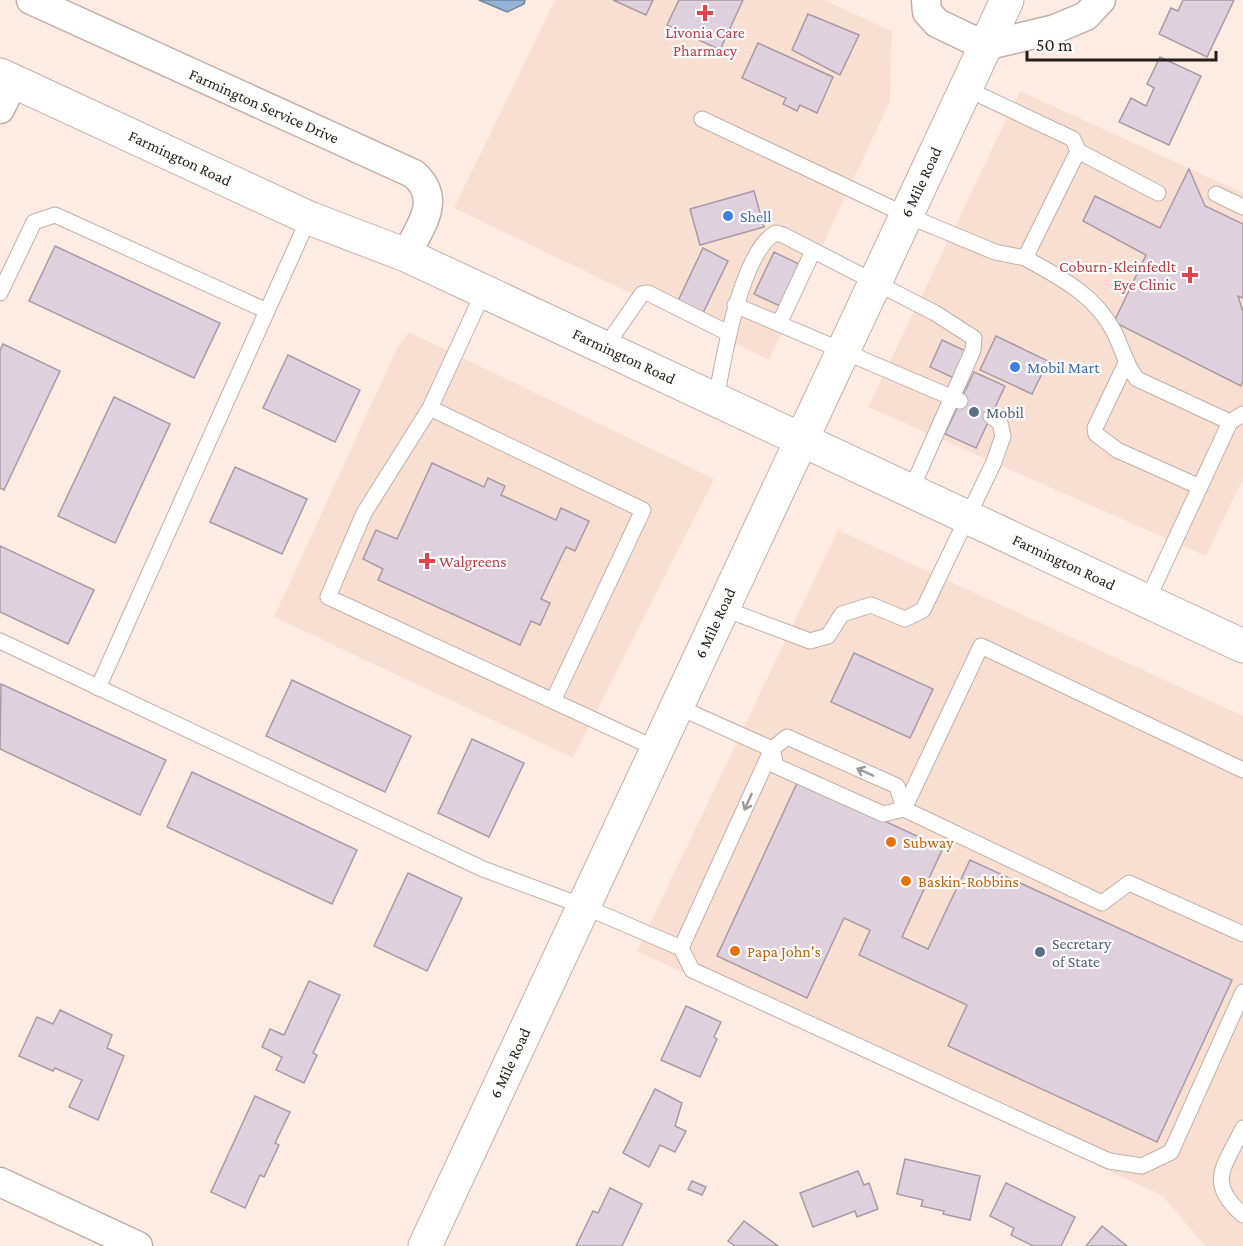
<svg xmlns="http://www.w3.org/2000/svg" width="1243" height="1246" viewBox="0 0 1243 1246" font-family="'Crimson Pro',serif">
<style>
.built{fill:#f9dfd2}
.water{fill:#94b2d5;stroke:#72859d;stroke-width:1.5}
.building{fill:#dfd0dd;stroke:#a89aa6;stroke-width:1.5}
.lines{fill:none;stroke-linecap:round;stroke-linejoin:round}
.lane-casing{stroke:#c1afa7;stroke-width:17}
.street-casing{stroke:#c1afa7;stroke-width:31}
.secondary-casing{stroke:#c1afa7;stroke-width:35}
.lane{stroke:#fff;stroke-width:15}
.street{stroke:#fff;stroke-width:28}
.secondary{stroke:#fff;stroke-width:33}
.oneway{stroke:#9c9998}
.health-dot{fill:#e0444e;stroke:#fdfdfd;stroke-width:2}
.shop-dot{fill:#3f7fe0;stroke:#fdfdfd;stroke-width:2}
.service-dot{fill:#5c6f8a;stroke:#fdfdfd;stroke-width:2}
.food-dot{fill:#e8710a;stroke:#fdfdfd;stroke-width:2}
.labels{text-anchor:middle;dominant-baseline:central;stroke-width:4.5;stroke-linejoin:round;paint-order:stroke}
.health-label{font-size:16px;fill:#be3a42;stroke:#fdfdfd}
.street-label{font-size:16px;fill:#241d1a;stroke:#fdfdfd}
.shop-label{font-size:16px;fill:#366cbe;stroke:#fdfdfd;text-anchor:start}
.service-label{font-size:16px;fill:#4e5e75;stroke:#fdfdfd;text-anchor:start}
.food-label{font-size:16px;fill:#c56008;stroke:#fdfdfd;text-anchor:start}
</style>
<rect width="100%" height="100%" fill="#feece3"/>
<g class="built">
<path d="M555 0H824L892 31 890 101 769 360 454 208Z"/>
<path d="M1020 91 1243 193V478L1206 556 868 407Z"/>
<path d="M409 332 714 479 573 758 274 617 398 346Z"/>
<path d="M838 530 1243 716V1246H1205L1163 1196 637 951Z"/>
</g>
<path class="water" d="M479 0H525L524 4 507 12Z"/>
<g class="building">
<path d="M613 0H653L646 15Z"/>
<path d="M679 0H743L720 50 667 25Z"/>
<path d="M1183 0H1234L1207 57 1159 34 1171 8 1178 11Z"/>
<path d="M808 14 859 35 840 75 792 50Z"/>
<path d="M758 43 833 77 817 113 800 105 797 111 783 104 786 98 742 78Z"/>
<path d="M1160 57 1201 76 1169 145 1119 122 1131 98 1146 106 1154 88 1147 84Z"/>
<path d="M1189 169 1205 206 1243 224V298L1238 296 1243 312V381L1241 386 1114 322 1146 255 1083 221 1095 196 1160 228Z"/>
<path d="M754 191 764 227 700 245 690 209Z"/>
<path d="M55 246 220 323 194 378 29 301Z"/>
<path d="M703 248 728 261 703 313 678 301Z"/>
<path d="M774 252 799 264 780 306 754 294Z"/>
<path d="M996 336 1048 361 1032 394 980 370Z"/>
<path d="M942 340 968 352 956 379 930 367Z"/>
<path d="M3 344 60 371 4 490 0 488V351Z"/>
<path d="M288 355 360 390 335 442 263 408Z"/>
<path d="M974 372 1005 386 976 448 945 434Z"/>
<path d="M114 397 170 424 115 543 58 516Z"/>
<path d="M432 463 484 487 488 478 505 486 501 495 556 520 561 508 589 521 575 551 566 547 541 599 550 603 540 625 531 621 520 645 378 580 383 569 363 559 376 530 397 539Z"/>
<path d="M235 467 307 499 282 554 210 522Z"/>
<path d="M0 546 94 590 68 644 0 612Z"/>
<path d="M854 653 933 689 910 738 831 702Z"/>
<path d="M292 680 411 736 385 792 266 736Z"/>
<path d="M1 684 166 760 140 815 0 749Z"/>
<path d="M472 739 524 763 489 837 438 813Z"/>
<path d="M192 772 357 850 332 904 167 827Z"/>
<path d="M798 781 943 848 902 937 928 949 970 860 1232 980 1157 1142 948 1046 967 1005 859 955 870 930 844 918 807 998 717 956Z"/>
<path d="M408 873 462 898 427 971 374 946Z"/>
<path d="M309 981 340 995 313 1053 317 1055 304 1083 276 1070 282 1057 262 1047 270 1029 284 1035Z"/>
<path d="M686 1006 721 1022 714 1037 717 1039 700 1077 661 1060Z"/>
<path d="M60 1010 112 1035 107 1048 124 1056 98 1120 69 1107 82 1080 55 1068 53 1071 19 1056 37 1017 53 1024Z"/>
<path d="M655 1089 682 1103 675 1126 686 1131 675 1152 660 1145 649 1167 623 1153Z"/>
<path d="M255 1096 290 1112 275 1143 279 1145 264 1177 260 1175 245 1208 211 1192Z"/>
<path d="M905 1159 980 1176 970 1220 943 1214 944 1211 921 1206 923 1200 897 1194Z"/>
<path d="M858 1171 864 1185 869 1183 878 1209 857 1217 855 1211 813 1227 800 1193Z"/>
<path d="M692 1181 706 1187 702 1195 688 1189Z"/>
<path d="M1006 1183 1075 1217 1061 1246H1033L1011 1235 1014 1228 990 1216Z"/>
<path d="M610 1188 642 1204 622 1246H576L593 1211 598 1213Z"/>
<path d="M744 1221 778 1246H735L728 1241Z"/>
<path d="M1102 1226 1127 1246H1086Z"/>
</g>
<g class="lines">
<defs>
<g id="lane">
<path d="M965 88 1073 139 1078 151 1025 258C1059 277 1094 294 1113 330 1122 346 1125 365 1137 379L1230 422 1147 601"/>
<path d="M702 119 906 215 995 252 1025 258"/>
<path d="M1078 151 1158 193"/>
<path d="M1216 194 1243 207"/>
<path d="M484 291 430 408 364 513 328 597 657 749"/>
<path d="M0 293 34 222 55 215 267 311 309 218"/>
<path d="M735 305 960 401"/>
<path d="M779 324 813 251"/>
<path d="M605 347 642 294 648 293 728 333"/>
<path d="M1127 361 1095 428 1096 434 1117 450 1200 487"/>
<path d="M716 399C723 361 741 251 776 233L783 235 935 313 974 338 973 350 911 490"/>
<path d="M430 408 643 510 553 701"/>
<path d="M1230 422 1243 414"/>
<path d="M722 608 810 641 828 636 842 614 871 605 905 619 923 610 994 462 1003 436 1000 423 991 416"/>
<path d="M0 641 483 869 583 906 681 948 692 970 1109 1161 1142 1166 1171 1152 1243 992"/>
<path d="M98 688 267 311"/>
<path d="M676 706 772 749"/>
<path d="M772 749 776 766 883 814 904 809 1102 903 1129 883 1243 934"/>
<path d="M904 809 981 646 1243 770"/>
<path d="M681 948 772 749 787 737 897 786 904 809"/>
<path d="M1243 1128C1225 1166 1205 1182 1243 1215"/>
</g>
<g id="street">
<path d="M31 0 414 174C443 200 420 226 406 255"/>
<path d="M926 0 927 12 937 23 985 46 1055 29 1086 16 1101 0"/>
<path d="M0 109 14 81"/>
<path d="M0 1182 138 1246"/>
</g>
<g id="secondary">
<path d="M0 75 309 218 406 255 1243 646"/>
<path d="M425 1246 1007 0"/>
</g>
</defs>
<use href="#lane" class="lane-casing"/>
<use href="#street" class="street-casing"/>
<use href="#secondary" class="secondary-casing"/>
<use href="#lane" class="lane"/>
<use href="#street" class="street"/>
<use href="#secondary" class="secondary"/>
</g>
<defs><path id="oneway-shaft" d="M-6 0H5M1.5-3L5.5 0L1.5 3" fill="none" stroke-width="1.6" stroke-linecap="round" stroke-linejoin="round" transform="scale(1.5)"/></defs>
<g class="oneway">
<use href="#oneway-shaft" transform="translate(865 772) rotate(-156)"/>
<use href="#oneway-shaft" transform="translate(748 802) rotate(114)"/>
</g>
<g class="health-dot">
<path d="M702 4h6v6h6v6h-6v6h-6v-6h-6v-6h6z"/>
<path d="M1187 266h6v6h6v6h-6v6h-6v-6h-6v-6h6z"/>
<path d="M424 552h6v6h6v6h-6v6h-6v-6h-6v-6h6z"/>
</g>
<g class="shop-dot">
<circle cx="728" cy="216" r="6"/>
<circle cx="1015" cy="367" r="6"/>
</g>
<g class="service-dot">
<circle cx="974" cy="412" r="6"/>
<circle cx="1040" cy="952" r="6"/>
</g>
<g class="food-dot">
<circle cx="891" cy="842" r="6"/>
<circle cx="906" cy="881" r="6"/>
<circle cx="735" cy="951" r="6"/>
</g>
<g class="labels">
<g class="health-label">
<text x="705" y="32">Livonia Care<tspan x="705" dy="18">Pharmacy</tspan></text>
<text x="1176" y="266" text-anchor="end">Coburn-Kleinfedlt<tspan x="1176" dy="18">Eye Clinic</tspan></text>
<text x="439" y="561" text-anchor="start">Walgreens</text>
</g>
<g class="street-label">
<text transform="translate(264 106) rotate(24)">Farmington Service Drive</text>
<text transform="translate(180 158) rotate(25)">Farmington Road</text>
<text transform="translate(921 182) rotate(-65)">6 Mile Road</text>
<text transform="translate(624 356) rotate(25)">Farmington Road</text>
<text transform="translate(1064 562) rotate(25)">Farmington Road</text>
<text transform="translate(715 623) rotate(-65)">6 Mile Road</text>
<text transform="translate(510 1063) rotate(-65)">6 Mile Road</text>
</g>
<g class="shop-label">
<text x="740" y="216">Shell</text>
<text x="1027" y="367">Mobil Mart</text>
</g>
<g class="service-label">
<text x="986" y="412">Mobil</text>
<text x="1052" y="943">Secretary<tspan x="1052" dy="18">of State</tspan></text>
</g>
<g class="food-label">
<text x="903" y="842">Subway</text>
<text x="918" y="881">Baskin-Robbins</text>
<text x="747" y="951">Papa John's</text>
</g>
</g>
<path d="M1027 51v9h189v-9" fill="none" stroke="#241d1a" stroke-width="3"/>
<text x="1036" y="51" font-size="18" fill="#241d1a" stroke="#fdfdfd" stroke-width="4.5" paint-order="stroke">50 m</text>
</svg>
